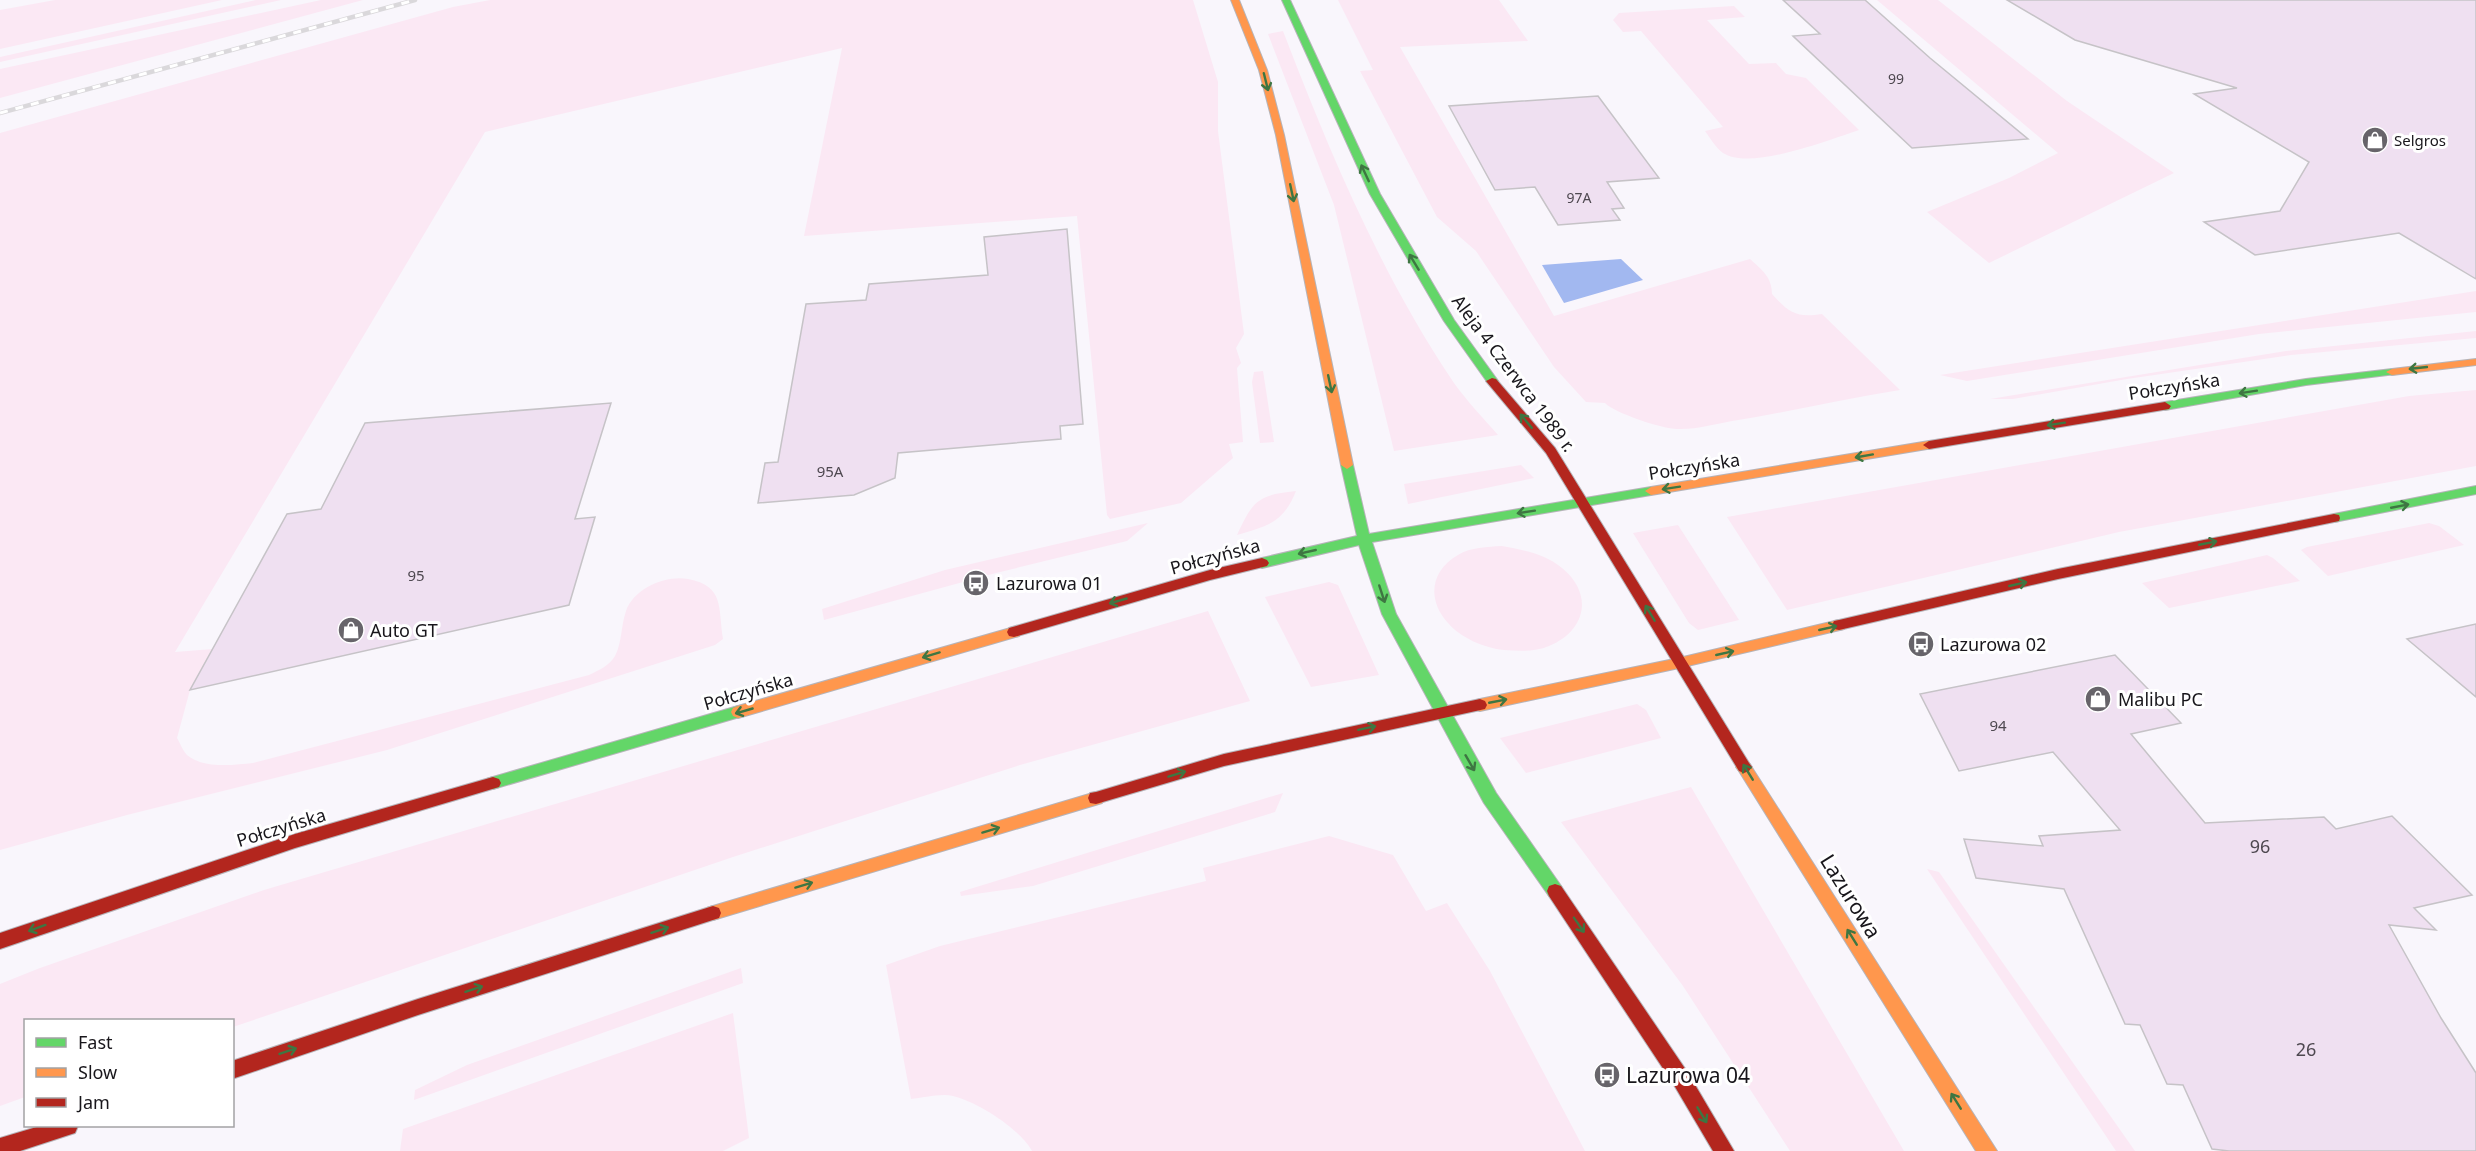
<svg xmlns="http://www.w3.org/2000/svg" width="2476" height="1151" viewBox="0 0 2476 1151" font-family="'Noto Sans',sans-serif">
<style>
.green{fill:#fbe8f4}
.water{fill:#a2b8f0}
.building{fill:#efe0f1;stroke:#c6c3c7;stroke-width:1.5}
.lines{fill:none;stroke-linecap:round;stroke-linejoin:round}
.fast-casing{stroke:#b6b4b9;stroke-width:2}
.slow-casing{stroke:#b6b4b9;stroke-width:2}
.jam-casing{stroke:#b6b4b9;stroke-width:2}
.fast{fill:#63d668;fill-rule:evenodd}
.slow{fill:#ff974d;fill-rule:evenodd}
.jam{fill:#b3261e;fill-rule:evenodd}
.rail-casing{stroke:#dad8db;stroke-width:4.5}
.rail{stroke:#fff;stroke-width:3;stroke-dasharray:8;stroke-linecap:butt}
.oneway{stroke:#3e7642}
.labels{text-anchor:middle;dominant-baseline:central;stroke-width:6;stroke-linejoin:round;paint-order:stroke}
.far-number-label{font-size:14px;fill:#4e4850}
.far-poi-label{font-size:15px;fill:#18161b;stroke:#fff;text-anchor:start}
.number-label{font-size:15px;fill:#4e4850}
.street-label{font-size:18px;fill:#18161b;stroke:#fff}
.poi-label{font-size:18px;fill:#18161b;stroke:#fff;text-anchor:start}
.near-number-label{font-size:18px;fill:#4e4850}
.near-street-label{font-size:21px;fill:#18161b;stroke:#fff}
.near-poi-label{font-size:21px;fill:#18161b;stroke:#fff;text-anchor:start}
</style>
<rect width="100%" height="100%" fill="#f9f6fc"/>
<g class="green">
<path d="M55 0H222L0 49V10Z"/>
<path d="M256 0H281L0 62V57Z"/>
<path d="M321 0H363L0 98V69Z"/>
<path d="M490 0H1193L1218 82V131L1244 334 1236 348 1241 363 1237 368 1243 442 1229 444 1233 458 1181 503 1110 519 1107 515 1077 216 804 236 842 48 485 132 175 652 213 649 190 690 177 738C180 743 183 751 187 755 204 769 233 765 253 763L589 675C599 670 609 666 615 656 622 643 621 625 626 611 634 588 666 575 688 579 725 586 718 608 723 639L715 645 387 750 127 815 0 850V133L453 7Z"/>
<path d="M1338 0H1499L1528 41 1400 47 1554 316 1750 259C1762 270 1772 277 1772 294 1789 313 1797 318 1822 314L1900 390C1843 399 1789 412 1732 421 1715 424 1695 430 1677 429 1663 429 1614 413 1605 403L1586 402 1554 367 1476 251 1437 217 1360 71 1373 70Z"/>
<path d="M1877 0H1938L2067 101 2174 173 1989 263 1927 212 2009 178 2058 153Z"/>
<path d="M1734 6 1745 17 1707 20 1749 64 1776 63 1786 74 1806 78 1859 130C1828 140 1751 171 1723 153 1716 148 1710 138 1705 131L1723 127 1641 31 1623 32 1613 20 1619 13Z"/>
<path d="M1283 31C1329 151 1381 275 1454 383 1467 401 1483 418 1498 435L1394 451 1334 205 1268 34Z"/>
<path d="M2476 291V312L2259 334 1967 381 1940 375Z"/>
<path d="M2476 331V338L2291 355 2127 379 2013 399H1990L2286 351Z"/>
<path d="M1263 371 1274 442 1260 443 1252 382 1254 372Z"/>
<path d="M2476 390V466L2119 532 1787 610 1727 517 2409 396Z"/>
<path d="M1521 465 1534 478 1408 504 1404 484Z"/>
<path d="M1296 491C1284 522 1268 526 1237 535 1253 501 1257 495 1296 491Z"/>
<path d="M1148 523 1127 541 996 573 824 620 822 609 945 570Z"/>
<path d="M2429 523 2439 526 2464 545 2328 576 2301 550 2307 547Z"/>
<path d="M1678 525 1739 620 1698 630 1689 623 1633 533Z"/>
<path d="M1502 546C1523 550 1545 554 1562 568 1594 594 1586 631 1549 646 1535 652 1519 651 1504 650 1484 648 1461 638 1448 623 1427 600 1430 571 1458 555 1471 547 1487 547 1502 546Z"/>
<path d="M2267 555 2273 558 2300 581 2169 608 2142 583Z"/>
<path d="M1329 582 1338 585 1379 675 1311 687 1265 597Z"/>
<path d="M1208 611 1250 701 1020 765 733 857 233 1027 232 1020H26L25 1097 0 1106V984L40 968 264 890Z"/>
<path d="M1637 704 1646 710 1661 738 1526 773 1500 738Z"/>
<path d="M1691 787 1904 1151H1790L1683 986 1561 822Z"/>
<path d="M1283 793 1275 812 1033 886 961 896 960 892Z"/>
<path d="M1329 836 1393 855 1426 911 1447 903 1490 971 1585 1151H1032C1020 1129 978 1102 953 1096 941 1093 923 1098 911 1099L886 965 940 946 1206 881 1203 868Z"/>
<path d="M1927 869 1939 872 2135 1151H2116Z"/>
<path d="M741 968 743 983 414 1100 415 1090 467 1065Z"/>
<path d="M733 1013 749 1138 723 1151H400L403 1129Z"/>
</g>
<path class="water" d="M1621 259 1643 280 1564 303 1542 265Z"/>
<g class="building">
<path d="M1783 0H1865L1930 58 2028 139 1912 148 1793 36 1820 34Z"/>
<path d="M2007 0H2476V279L2399 233 2255 255 2204 222 2280 211 2309 162 2194 94 2237 88 2075 40Z"/>
<path d="M1598 96 1659 178 1607 182 1624 208 1612 209 1620 220 1558 225 1535 187 1495 190 1449 106Z"/>
<path d="M1067 229 1083 424 1060 426 1061 439 898 453 895 478 854 495 758 503 765 463 778 462 806 304 866 300 869 284 988 275 984 237Z"/>
<path d="M611 403 575 519 595 517 569 605 190 690 287 514 321 509 365 423Z"/>
<path d="M2476 624V697L2407 639Z"/>
<path d="M2115 655 2181 723 2131 734 2205 823 2324 817 2336 829 2392 816 2472 895 2414 908 2436 930 2389 925 2441 1018 2476 1073V1151H2229L2212 1149 2183 1085 2167 1084 2140 1025 2125 1024 2064 889 1976 878 1964 839 2043 846 2039 836 2120 830 2053 752 1959 771 1920 694Z"/>
</g>
<g class="lines">
<defs>
<g id="fast">
<path d="M1282 0H1290L1380 194 1454 320 1498 381 1496 383H1488L1444 321 1370 194Z"/>
<path d="M2392 369 2398 372 2396 374 2306 385 2165 410 2159 406 2165 402 2306 379Z"/>
<path d="M1347 461 1353 465 1369 534 1651 487 1657 491 1651 495 1372 542 1396 614 1496 793 1561 886 1563 891 1561 896 1555 898 1549 896 1484 803 1382 614 1359 545 1262 568 1255 563 1262 558 1357 536 1341 465Z"/>
<path d="M2476 486V494L2334 522 2328 518 2334 514Z"/>
<path d="M738 706 743 708 745 712 743 716 493 789 487 787 485 783 487 779 493 777Z"/>
</g>
<g id="slow">
<path d="M1231 0H1239L1267 70 1284 135 1353 465 1347 469 1341 465 1276 135 1259 70Z"/>
<path d="M2476 359V365L2392 375 2386 372 2392 369Z"/>
<path d="M1929 441 1933 442 1935 445 1933 448 1651 495 1645 491 1651 487Z"/>
<path d="M1839 620 1844 621 1846 625 1844 629 1679 668 1480 711 1475 709 1473 705 1475 701 1480 699 1679 658Z"/>
<path d="M1014 627 1019 628 1021 632 1019 636 738 718 733 716 731 712 733 708 738 706Z"/>
<path d="M1744 761 1749 763 1997 1151H1976L1739 771 1736 767 1739 763Z"/>
<path d="M1096 792 1102 793 1104 798 1102 803 713 920 707 918 705 913 707 908 713 906Z"/>
</g>
<g id="jam">
<path d="M1492 378 1496 379 1555 448 1749 763 1752 767 1749 771 1744 773 1739 771 1546 453 1486 381Z"/>
<path d="M2165 402 2171 406 2169 409 1929 449 1923 445 1929 441Z"/>
<path d="M2334 514 2339 515 2340 518 2339 521 2058 579 1839 630 1834 629 1832 625 1834 621 1839 620 2058 569Z"/>
<path d="M1262 558 1267 560 1269 563 1267 566 1210 580 1014 637 1009 636 1007 632 1009 628 1210 570Z"/>
<path d="M1480 699 1485 701 1487 705 1485 709 1224 766 1096 804 1090 803 1088 798 1090 793 1096 792 1224 754Z"/>
<path d="M493 777 499 779 501 783 499 787 295 848 0 949V933L295 834Z"/>
<path d="M1555 884 1561 886 1688 1073 1734 1151H1713L1674 1085 1549 896 1547 891 1549 886Z"/>
<path d="M713 906 719 908 721 913 719 918 418 1015 232 1079V1061L418 999Z"/>
<path d="M40 1126H78L75 1133 20 1151H0V1138Z"/>
</g>
</defs>
<use href="#fast" class="fast-casing"/>
<use href="#slow" class="slow-casing"/>
<use href="#jam" class="jam-casing"/>
<use href="#fast" class="fast"/>
<use href="#slow" class="slow"/>
<use href="#jam" class="jam"/>
<defs>
<path id="rail" d="M0 113 415 0"/>
</defs>
<use href="#rail" class="rail-casing"/>
<use href="#rail" class="rail"/>
</g>
<defs><path id="oneway-shaft" d="M-6 0H5M1.5-3L5.5 0L1.5 3" fill="none" stroke-width="1.6" stroke-linecap="round" stroke-linejoin="round" transform="scale(1.5)"/></defs>
<g class="oneway">
<use href="#oneway-shaft" transform="translate(1266 82) rotate(76)"/>
<use href="#oneway-shaft" transform="translate(1365 173) rotate(-115)"/>
<use href="#oneway-shaft" transform="translate(1292 193) rotate(78)"/>
<use href="#oneway-shaft" transform="translate(1414 262) rotate(-121)"/>
<use href="#oneway-shaft" transform="translate(2418 368) rotate(174)"/>
<use href="#oneway-shaft" transform="translate(1330 384) rotate(78)"/>
<use href="#oneway-shaft" transform="translate(2248 392) rotate(171)"/>
<use href="#oneway-shaft" transform="translate(1526 421) rotate(-130)"/>
<use href="#oneway-shaft" transform="translate(2056 424) rotate(171)"/>
<use href="#oneway-shaft" transform="translate(1864 456) rotate(170)"/>
<use href="#oneway-shaft" transform="translate(1671 488) rotate(171)"/>
<use href="#oneway-shaft" transform="translate(2400 506) rotate(-11)"/>
<use href="#oneway-shaft" transform="translate(1526 512) rotate(171)"/>
<use href="#oneway-shaft" transform="translate(2208 543) rotate(-11)"/>
<use href="#oneway-shaft" transform="translate(1307 552) rotate(167)"/>
<use href="#oneway-shaft" transform="translate(2018 584) rotate(-13)"/>
<use href="#oneway-shaft" transform="translate(1382 594) rotate(72)"/>
<use href="#oneway-shaft" transform="translate(1118 601) rotate(164)"/>
<use href="#oneway-shaft" transform="translate(1650 613) rotate(-121)"/>
<use href="#oneway-shaft" transform="translate(1828 628) rotate(-13)"/>
<use href="#oneway-shaft" transform="translate(1725 653) rotate(-13)"/>
<use href="#oneway-shaft" transform="translate(931 655) rotate(163)"/>
<use href="#oneway-shaft" transform="translate(1498 701) rotate(-11)"/>
<use href="#oneway-shaft" transform="translate(744 711) rotate(164)"/>
<use href="#oneway-shaft" transform="translate(1367 728) rotate(-12)"/>
<use href="#oneway-shaft" transform="translate(1470 763) rotate(60)"/>
<use href="#oneway-shaft" transform="translate(1748 772) rotate(-122)"/>
<use href="#oneway-shaft" transform="translate(1177 774) rotate(-17)"/>
<use href="#oneway-shaft" transform="translate(991 830) rotate(-17)"/>
<use href="#oneway-shaft" transform="translate(804 885) rotate(-17)"/>
<use href="#oneway-shaft" transform="translate(1579 925) rotate(55)"/>
<use href="#oneway-shaft" transform="translate(37 928) rotate(160)"/>
<use href="#oneway-shaft" transform="translate(660 930) rotate(-18)"/>
<use href="#oneway-shaft" transform="translate(1852 937) rotate(-122)"/>
<use href="#oneway-shaft" transform="translate(474 989) rotate(-18)"/>
<use href="#oneway-shaft" transform="translate(288 1051) rotate(-19)"/>
<use href="#oneway-shaft" transform="translate(1956 1101) rotate(-122)"/>
<use href="#oneway-shaft" transform="translate(1702 1115) rotate(59)"/>
</g>
<defs>
<symbol id="shop-disc" viewBox="-11 -11 22 22"><circle r="9.5" fill="#67646a" stroke="#fff"/><path d="M-5-2.5h2.3a2.7 3.5 0 0 1 5.4 0H5L5.5 6h-11ZM-1.5-2.5h3a1.5 2.3 0 0 0-3 0Z" fill="#fff"/></symbol>
<symbol id="bus-disc" viewBox="-11 -11 22 22"><circle r="9.5" fill="#67646a" stroke="#fff"/><path d="M-5-6H5V4H4V6H2V4H-2V6H-4V4H-5ZM-3.5-4V0h7V-4ZM-3.5 1.2v1.5H-2V1.2ZM2 1.2v1.5H3.5V1.2Z" fill="#fff"/></symbol>
</defs>
<g fill-rule="evenodd">
<use href="#shop-disc" x="2360" y="125" width="30" height="30"/>
<use href="#bus-disc" x="961" y="568" width="30" height="30"/>
<use href="#shop-disc" x="336" y="615" width="30" height="30"/>
<use href="#bus-disc" x="1906" y="629" width="30" height="30"/>
<use href="#shop-disc" x="2083" y="684" width="30" height="30"/>
<use href="#bus-disc" x="1592" y="1060" width="30" height="30"/>
</g>
<g class="labels">
<g class="far-number-label">
<text x="1896" y="78">99</text>
<text x="1579" y="197">97A</text>
</g>
<g class="far-poi-label">
<text x="2394" y="140">Selgros</text>
</g>
<g class="number-label">
<text x="830" y="471">95A</text>
<text x="416" y="575">95</text>
<text x="1998" y="725">94</text>
</g>
<g class="street-label">
<text transform="translate(1514 373) rotate(53)">Aleja 4 Czerwca 1989 r.</text>
<text transform="translate(2174 386) rotate(-9)">Połczyńska</text>
<text transform="translate(1694 466) rotate(-9)">Połczyńska</text>
<text transform="translate(1215 556) rotate(-15)">Połczyńska</text>
<text transform="translate(748 691) rotate(-16)">Połczyńska</text>
<text transform="translate(281 827) rotate(-17)">Połczyńska</text>
</g>
<g class="poi-label">
<text x="996" y="583">Lazurowa 01</text>
<text x="370" y="630">Auto GT</text>
<text x="1940" y="644">Lazurowa 02</text>
<text x="2118" y="699">Malibu PC</text>
</g>
<g class="near-number-label">
<text x="2260" y="846">96</text>
<text x="2306" y="1049">26</text>
</g>
<g class="near-street-label">
<text transform="translate(1851 896) rotate(58)">Lazurowa</text>
</g>
<g class="near-poi-label">
<text x="1626" y="1075">Lazurowa 04</text>
</g>
</g>
<rect x="24" y="1019" width="210" height="108" fill="#ffffff" stroke="#a3a2a4" stroke-width="1.5"/>
<rect x="36" y="1038" width="30" height="9" fill="#63d668" stroke="#a3a2a4" stroke-width="1.5"/>
<text x="78" y="1049" font-size="18" fill="#18161b">Fast</text>
<rect x="36" y="1068" width="30" height="9" fill="#ff974d" stroke="#a3a2a4" stroke-width="1.5"/>
<text x="78" y="1079" font-size="18" fill="#18161b">Slow</text>
<rect x="36" y="1098" width="30" height="9" fill="#b3261e" stroke="#a3a2a4" stroke-width="1.5"/>
<text x="78" y="1109" font-size="18" fill="#18161b">Jam</text>
</svg>
